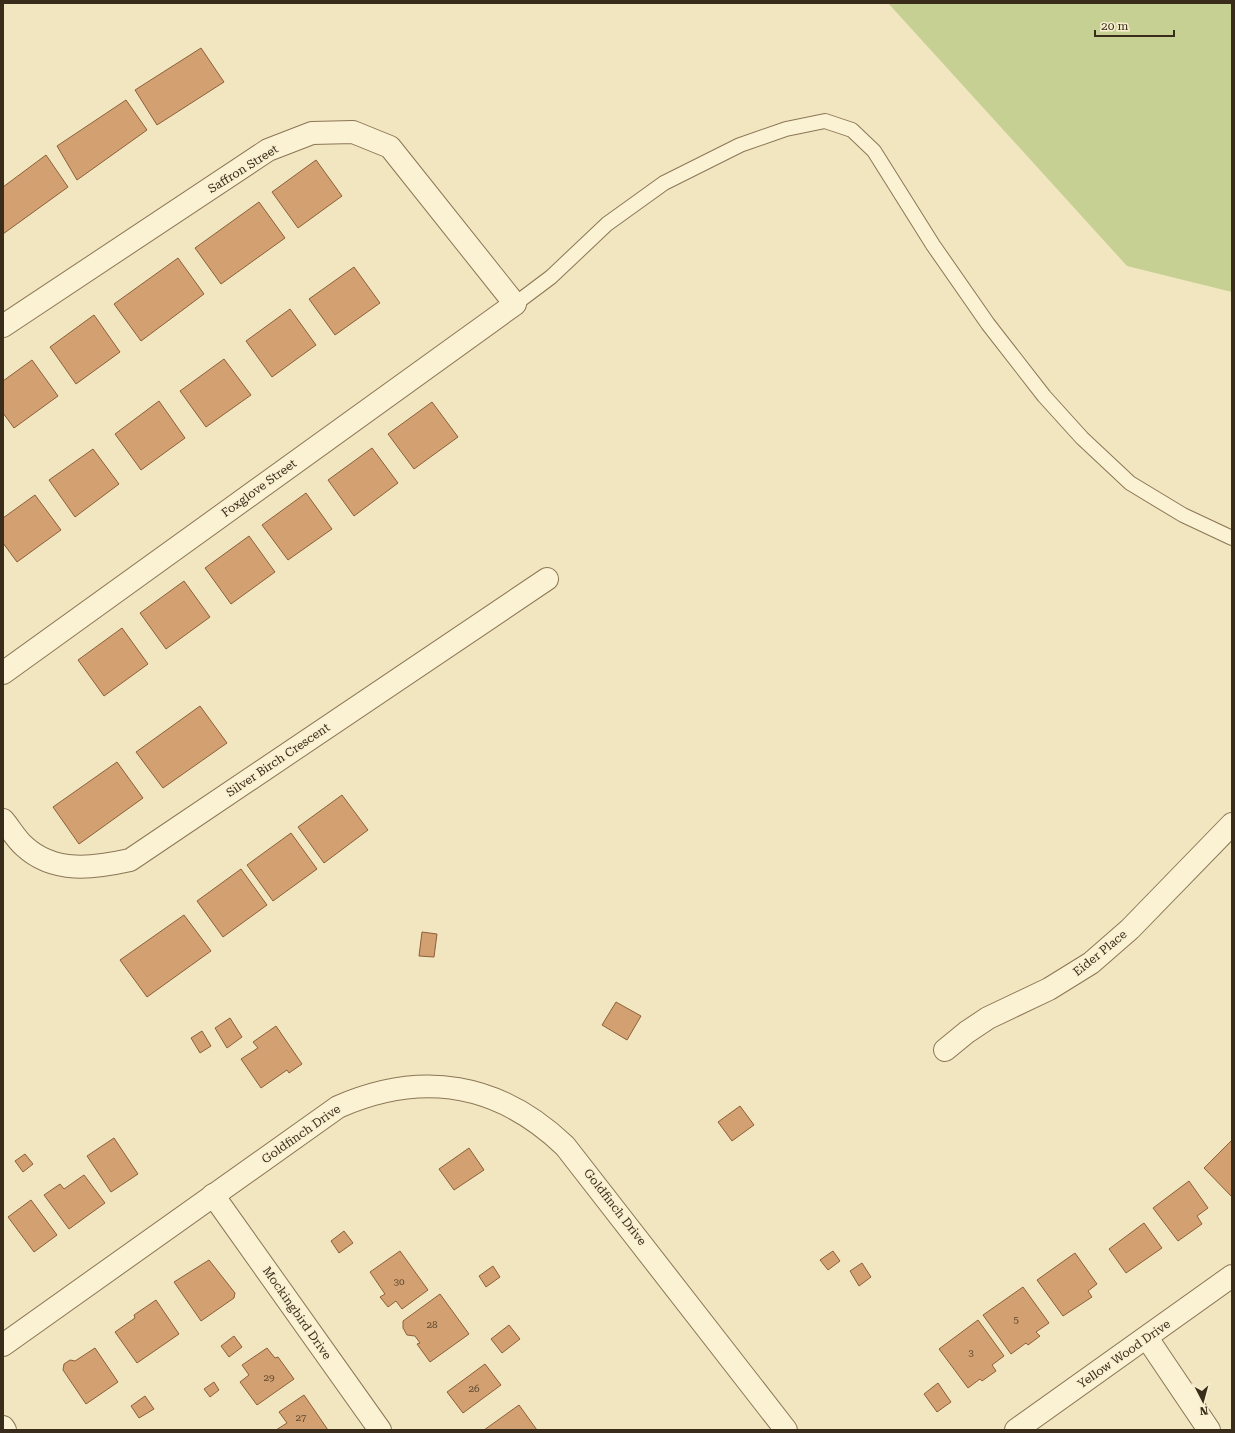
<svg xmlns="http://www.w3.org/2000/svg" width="1235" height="1433" viewBox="0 0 1235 1433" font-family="'Roboto Serif',serif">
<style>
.green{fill:#c5d092}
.building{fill:#d2a071;stroke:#8c603a}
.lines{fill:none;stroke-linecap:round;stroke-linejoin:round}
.service-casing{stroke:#8b7656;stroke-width:16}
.minor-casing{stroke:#8b7656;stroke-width:24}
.service{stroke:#fbf2d3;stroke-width:14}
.minor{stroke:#fbf2d3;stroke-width:22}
.labels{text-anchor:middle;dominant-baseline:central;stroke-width:3;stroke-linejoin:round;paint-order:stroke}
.number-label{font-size:10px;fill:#5f4930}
.street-label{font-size:12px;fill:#392c1b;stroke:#f8efcf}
</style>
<rect width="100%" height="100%" fill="#f1e6bf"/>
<path class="green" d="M888 3H1232V292L1127 266Z"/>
<g class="building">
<path d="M201 48 224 82 157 125 135 90Z"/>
<path d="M126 100 147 130 77 180 57 146Z"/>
<path d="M46 155 68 187 3 234V187Z"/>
<path d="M316 160 342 196 298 228 272 192Z"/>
<path d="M259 202 285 238 221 284 195 248Z"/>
<path d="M178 258 204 294 141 341 114 304Z"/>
<path d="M354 267 380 303 335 335 309 299Z"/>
<path d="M290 309 316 345 272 377 246 341Z"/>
<path d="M94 315 120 352 76 384 50 347Z"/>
<path d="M224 359 251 395 206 427 180 391Z"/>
<path d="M32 360 58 396 14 428 3 413V381Z"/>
<path d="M159 401 185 438 141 470 115 434Z"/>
<path d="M432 402 458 437 414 469 388 434Z"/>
<path d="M372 448 398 483 354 516 328 480Z"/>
<path d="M93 449 119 484 75 517 49 480Z"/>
<path d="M306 493 332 529 288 560 262 525Z"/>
<path d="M35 495 61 530 17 562 3 543V518Z"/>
<path d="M249 536 275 572 231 604 205 568Z"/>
<path d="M184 581 210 617 166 649 140 613Z"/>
<path d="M122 628 148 664 104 696 78 660Z"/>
<path d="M200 706 227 743 163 788 136 752Z"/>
<path d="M117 762 143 798 79 844 53 807Z"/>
<path d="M342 795 368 830 324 863 298 827Z"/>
<path d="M291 833 317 869 273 901 247 865Z"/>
<path d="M241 869 267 905 223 937 197 901Z"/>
<path d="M184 915 211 951 147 997 120 960Z"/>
<path d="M422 932 437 934 434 957 419 956Z"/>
<path d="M616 1002 641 1016 627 1040 602 1025Z"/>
<path d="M230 1018 242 1037 227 1048 215 1028Z"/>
<path d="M276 1026 302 1064 289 1073 287 1070 261 1088 241 1059 258 1048 253 1042Z"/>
<path d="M202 1031 211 1046 200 1053 191 1038Z"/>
<path d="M740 1106 754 1125 732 1141 718 1122Z"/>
<path d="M114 1138 138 1174 111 1192 87 1156Z"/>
<path d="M1232 1140V1197L1204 1168Z"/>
<path d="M469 1148 484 1170 454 1190 439 1169Z"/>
<path d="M25 1154 33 1164 23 1172 15 1161Z"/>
<path d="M84 1175 105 1203 69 1229 44 1195 60 1184 64 1189Z"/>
<path d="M1189 1181 1208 1208 1197 1216 1202 1224 1178 1241 1153 1208Z"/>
<path d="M31 1200 57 1235 34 1252 8 1217Z"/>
<path d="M1144 1223 1162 1248 1126 1273 1109 1249Z"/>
<path d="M344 1231 353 1243 339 1253 331 1241Z"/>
<path d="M400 1251 428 1290 402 1309 396 1301 388 1307 380 1297 385 1294 370 1272Z"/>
<path d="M833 1251 840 1261 828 1270 820 1260Z"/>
<path d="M1075 1253 1097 1284 1088 1291 1092 1297 1063 1316 1037 1280Z"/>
<path d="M209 1260 235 1293 234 1298 201 1321 174 1282Z"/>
<path d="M862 1263 871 1277 859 1286 850 1271Z"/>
<path d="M493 1266 500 1277 486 1287 479 1276Z"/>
<path d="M1023 1287 1049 1323 1036 1332 1040 1336 1028 1345 1026 1343 1011 1354 983 1315Z"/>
<path d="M440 1294 469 1334 430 1362 417 1344 420 1343 415 1336 407 1335 403 1328V1321Z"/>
<path d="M156 1300 179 1334 137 1363 115 1332 135 1318 134 1315Z"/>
<path d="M978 1320 1004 1356 992 1365 996 1371 982 1381 980 1379 968 1388 939 1349Z"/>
<path d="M509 1325 520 1339 502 1353 491 1339Z"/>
<path d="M234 1336 242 1347 229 1357 221 1346Z"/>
<path d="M95 1348 118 1382 86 1404 63 1370 64 1364 70 1360 75 1361Z"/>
<path d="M267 1348 275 1358 278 1357 294 1379 257 1405 240 1382 249 1375 242 1365Z"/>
<path d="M485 1364 501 1385 463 1413 447 1392Z"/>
<path d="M214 1382 219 1390 210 1397 204 1389Z"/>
<path d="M938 1383 951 1402 937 1412 924 1394Z"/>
<path d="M304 1395 328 1430H276L287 1423 279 1412Z"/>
<path d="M145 1396 154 1409 139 1418 131 1406Z"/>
<path d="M519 1405 537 1430H484Z"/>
</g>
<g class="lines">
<defs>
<path id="service" d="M515 304 551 277 607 224 664 183 740 145 786 129 825 121 852 130 874 151 933 245 988 324 1044 396 1082 438 1130 483 1183 515 1232 538"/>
<g id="minor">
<path d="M3 326 268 150 312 133 353 132 390 147 515 304 3 673"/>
<path d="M3 820C10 828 16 839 24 846 54 874 94 868 130 860L547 579"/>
<path d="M945 1050 967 1032 988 1018 1049 989 1091 963 1130 929 1232 824"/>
<path d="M213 1195 380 1430"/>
<path d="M1147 1338 1209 1430"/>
<path d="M3 1345 338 1107C422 1070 499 1083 565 1146L786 1430"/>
<path d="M3 1427 5 1430"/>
<path d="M1016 1430 1232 1276"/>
</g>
</defs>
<use href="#service" class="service-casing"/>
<use href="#minor" class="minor-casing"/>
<use href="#service" class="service"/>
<use href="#minor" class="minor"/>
</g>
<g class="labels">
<g class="number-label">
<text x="399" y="1281">30</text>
<text x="1016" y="1319">5</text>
<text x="432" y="1324">28</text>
<text x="971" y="1352">3</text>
<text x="269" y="1377">29</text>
<text x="474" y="1388">26</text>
<text x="301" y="1417">27</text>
</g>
<g class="street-label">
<text transform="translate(243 169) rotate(-32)">Saffron Street</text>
<text transform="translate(259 488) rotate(-36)">Foxglove Street</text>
<text transform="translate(278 760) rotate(-34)">Silver Birch Crescent</text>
<text transform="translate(1100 953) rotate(-39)">Eider Place</text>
<text transform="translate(301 1134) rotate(-35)">Goldfinch Drive</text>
<text transform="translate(615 1207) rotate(52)">Goldfinch Drive</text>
<text transform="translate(297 1313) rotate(55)">Mockingbird Drive</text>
<text transform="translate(1124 1354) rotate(-35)">Yellow Wood Drive</text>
</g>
</g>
<rect width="1235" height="1433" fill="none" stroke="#392c1b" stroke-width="8"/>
<g transform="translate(1203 1401) rotate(174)" stroke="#f8efcf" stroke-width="3" paint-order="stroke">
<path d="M0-3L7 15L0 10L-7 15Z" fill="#392c1b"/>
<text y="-6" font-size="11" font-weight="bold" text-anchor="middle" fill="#392c1b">N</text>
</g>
<path d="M1095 30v6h79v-6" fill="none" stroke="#392c1b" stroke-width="2"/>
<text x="1101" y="30" font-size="12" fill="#392c1b" stroke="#f8efcf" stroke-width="3" paint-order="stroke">20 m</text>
</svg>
